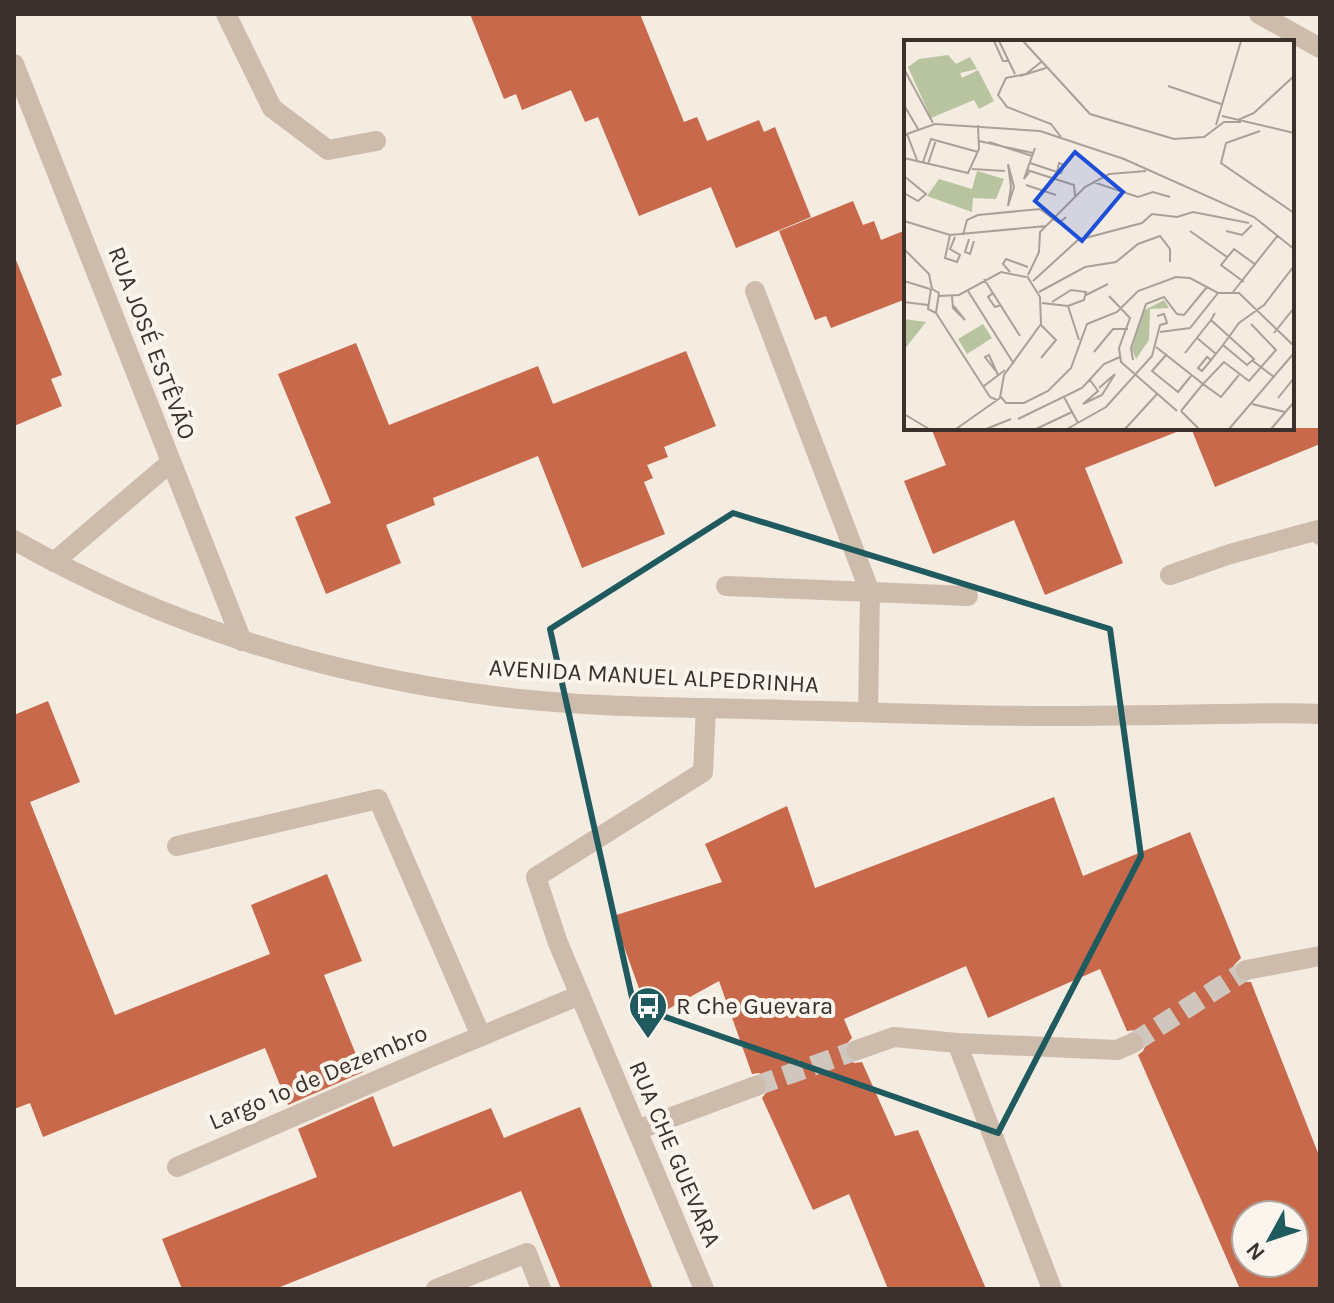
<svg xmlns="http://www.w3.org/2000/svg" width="1334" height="1303" viewBox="0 0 1334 1303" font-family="Karla,sans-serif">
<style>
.building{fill:#c8694b;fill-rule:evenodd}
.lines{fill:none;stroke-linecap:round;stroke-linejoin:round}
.minor-tunnel{stroke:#cfc6bd;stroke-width:20;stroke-dasharray:20 10;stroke-linecap:butt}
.minor{stroke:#cdbbac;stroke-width:20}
.marked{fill:none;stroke:#1f5a5e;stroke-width:6;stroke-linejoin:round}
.labels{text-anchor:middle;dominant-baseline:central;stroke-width:8;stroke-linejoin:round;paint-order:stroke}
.street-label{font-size:24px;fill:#3b302b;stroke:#fbf5ee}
.poi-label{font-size:24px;fill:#3b302b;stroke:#fbf5ee;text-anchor:start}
.inset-road{fill:none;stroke:#aaa098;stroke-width:2}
.view{fill:#1d4ed8;fill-opacity:0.15;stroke:#1d4ed8;stroke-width:4}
.inset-edge{fill:none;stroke:#3b302b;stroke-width:4}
</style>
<rect width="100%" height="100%" fill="#f4ebe1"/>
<g class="building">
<path d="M470,14h170l44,108 13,-5 10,24 52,-21 5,12 11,-5 36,90 -75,31 -25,-61 -72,29 -41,-99 -13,5 -14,-32 -49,20 -6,-16 -12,5z"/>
<path d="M853,201l10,24 11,-4 7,19 25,-10v69l-75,29 -5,-12 -11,4 -36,-89z"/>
<path d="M14,260h2l46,115 -11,4 11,27 -48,20z"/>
<path d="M356,343l33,82 149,-59 15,38 133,-53 30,75 -52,21 4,10 -21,8 6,13 -9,4 21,52 -83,34 -44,-112 -105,42 2,7 -49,20 15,38 -75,31 -31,-77 36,-14 -53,-129z"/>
<path d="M931,428h248v3l-94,37 38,95 -78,32 -31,-75 -81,34 -29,-73 42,-16z"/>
<path d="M1191,428h129v16l-105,43z"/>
<path d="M48,701l32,81 -50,20 85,213 155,-61 -19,-49 76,-31 35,87 -38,14 39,97 -75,33 -23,-57 -222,89 -13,-34 -16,6v-394z"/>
<path d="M1054,797l29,79 107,-44 51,126 -7,7 -1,8 8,9h10l69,176v131h-80l-102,-234 5,-4 3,-6 -2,-8 -9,-7 -8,1 -27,-62 -112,49 -22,-52 -122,53 8,19 -8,9 1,8 9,8 8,-1 33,74 23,-6 68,159h-98l-39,-95 -36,16 -51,-112 7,-9 -1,-8 -9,-8 -7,1 -33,-93 -69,38 -37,-103 109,-34 -17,-38 82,-38 28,82zM1246,1215h48v48h-48z"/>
<path d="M373,1096l20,51 98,-39 13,30 76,-31 73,182h-92l-40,-98 -246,98h-93l-20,-50 155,-62 -19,-48z"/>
</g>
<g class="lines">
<g class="minor-tunnel">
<path d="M1133,1043l113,-73"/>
<path d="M756,1086l101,-36"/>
</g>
<g class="minor">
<path d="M226,14l46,94 56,42 48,-9"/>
<path d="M1259,14l61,34"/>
<path d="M14,64l228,577"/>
<path d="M755,291l115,301 -2,120"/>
<path d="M14,540c150,85 317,137 488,157 93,11 188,10 282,13 87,2 174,6 261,6 58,0 116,-1 174,-2 34,0 68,-2 101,0"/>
<path d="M54,562l117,-100"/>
<path d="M1170,575l60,-21 88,-24 2,5"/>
<path d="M726,586l242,10"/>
<path d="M177,846l201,-47 103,237"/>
<path d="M1246,970l74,-14"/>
<path d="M957,1043l95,246"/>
<path d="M857,1050l37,-13 63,6 160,7 16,-7"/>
<path d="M637,1130l119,-44"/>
<path d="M177,1167l254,-110 149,-62"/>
<path d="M436,1289l91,-36 14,36"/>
<path d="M704,1289l-146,-346 -22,-66 167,-105 3,-64"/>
</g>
</g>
<path class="marked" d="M733,513l377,116 31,227 -143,277 -364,-127 -84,-377z"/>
<defs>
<g id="bus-pin" transform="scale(2)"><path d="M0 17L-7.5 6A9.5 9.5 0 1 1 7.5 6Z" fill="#1f5a5e" stroke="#fbf5ee"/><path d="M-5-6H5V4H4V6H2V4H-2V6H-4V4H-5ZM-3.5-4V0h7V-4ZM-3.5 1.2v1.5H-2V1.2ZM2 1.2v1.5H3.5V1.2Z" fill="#fff"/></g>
</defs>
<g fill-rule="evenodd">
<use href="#bus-pin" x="648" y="1006"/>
</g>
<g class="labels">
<g class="street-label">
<text transform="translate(152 343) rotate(69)">RUA JOSÉ ESTÊVÃO</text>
<text transform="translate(654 676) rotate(3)">AVENIDA MANUEL ALPEDRINHA</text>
<text transform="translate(318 1077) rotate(-23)">Largo 1º de Dezembro</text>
<text transform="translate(675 1154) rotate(67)">RUA CHE GUEVARA</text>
</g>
<g class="poi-label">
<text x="676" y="1006">R Che Guevara</text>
</g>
</g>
<g transform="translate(904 40)">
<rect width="390" height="390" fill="#f4ebe1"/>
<path d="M0,279l22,3 -22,28z" fill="#b8c4a0"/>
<path d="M73,131l27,8 -8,20 -23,-1 -1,14 -45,-16 12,-17 33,10zM260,260l5,8 -19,1 -1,31 -13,19 -4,-10 11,-38zM79,284l9,14 -25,16 -9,-15z" fill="#b8c4a0"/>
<path d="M44,15l8,9 14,-7 7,12 -17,4 2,5 16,-8 16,31 -15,8 -5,-9 -43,18 -23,-51 11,-8z" fill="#b8c4a0"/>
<path class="inset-road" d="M90,1l9,20h5M95,1l16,33M119,1l67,73 84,25 30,-2 20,-15h17M137,22l-15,12 -20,4 -8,17 9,12 44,17 10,13M0,29l29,54M116,36l26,-8M264,46l53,18M0,65l14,24M318,76l72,17M334,80l16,-7 40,-37M312,85l25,-84M356,91l-34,12 -5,20 73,50M3,94l10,26M0,95l31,-11 105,7 84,28 130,58 40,32M75,101l54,12M85,102l43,14M0,118l64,15 11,-24 -1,-24M19,122l8,-23 47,13M126,123l27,9M155,123l5,2 -3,8 -4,-1zM24,124l8,-24M104,124l6,23 -6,19 3,-19zM68,129l33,2M123,130l47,15 1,11M126,131l-6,8 11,-31M0,136l22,18 -8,7 -14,-8M189,142l45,15 15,-5 17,5M122,145l30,10M0,181l46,14 96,-9M286,191l37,26M322,191l16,4 10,-10M46,195l-5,23 12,4 3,-7 -10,-6 5,-12M59,195l4,-15 11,-5 62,-6 19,14 7,-6M65,199l-4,13 5,2 4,-13M0,209l25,25 3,15M106,232l-7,-8 3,-5 22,8M124,235l11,-23 1,-20 45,-45 24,-13 37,-3M80,239l36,57M0,241l26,8M129,241l45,-41 64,-17 10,-9 25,3 16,-5 56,11M340,242l-23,-17 13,-16 22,16M27,249l-3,20 8,4 54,84 7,3M28,249l7,4 -3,20M64,251l46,73M135,252l46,-25 31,-5 22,-18 22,-8 10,13v13M329,252l45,-57M89,253l-5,4 7,10 6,-2M182,255l22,-11M35,256l20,-1 42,-23 25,5M48,256l1,12 12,12 -11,-14M205,256l21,22 -11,30 2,14 56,49M0,262l24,3M138,263l26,3 16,-6 2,-8 -15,-2 -19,12M164,266l11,34M311,273l-4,7 43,39 -7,6 -24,-20M137,285l15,15 -15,18M256,292l30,-4 28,-35M370,293l20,-25M293,298l19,16M252,307l47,37 -22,27M190,312l19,-23h15M281,313l26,-33M263,314l-15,17 26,21 13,-16M229,320l-2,-12 15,-44 18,-7 13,17 7,1 23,-28M307,320l-4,-3 -9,11 4,3 9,-11 12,-15 16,-22 25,-18 30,-39M349,321l21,16M91,330l-10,-13 4,-2 9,20M335,335l-18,22 -18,-13 21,-22 25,19 27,-31 -25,-26M186,340l8,11 -15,13 19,-9 13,-21 -16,14M80,346l21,-16M97,357l5,6h18l24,-12 23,-23 16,-44 30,-12 21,-21 38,-14 14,1 28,15h21l55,53M160,357l14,26M374,358l16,-20M348,364l33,8M277,371l18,18M0,374l25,15M114,379l64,-31 22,-24 16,-7M52,389l44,-31 4,-23 37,-51 -1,-27 -13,-21M82,389l25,-10M132,389l36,-17M163,389l39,-22 46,-51 8,-31 7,-2 -3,-9 -7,2M221,389l32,-35M325,389l65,-76M367,389l23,-27"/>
<path class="view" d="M171,112l48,40 -41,49 -47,-40z"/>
<rect width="390" height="390" class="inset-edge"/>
</g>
<rect width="1334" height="1303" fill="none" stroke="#3b302b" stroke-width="32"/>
<g transform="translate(1270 1239) rotate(230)"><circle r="38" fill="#fbf5ee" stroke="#aea6a0" stroke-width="2"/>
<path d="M0-6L14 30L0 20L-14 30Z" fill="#1f5a5e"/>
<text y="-12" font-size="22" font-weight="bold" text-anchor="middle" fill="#3b302b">N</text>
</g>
</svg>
